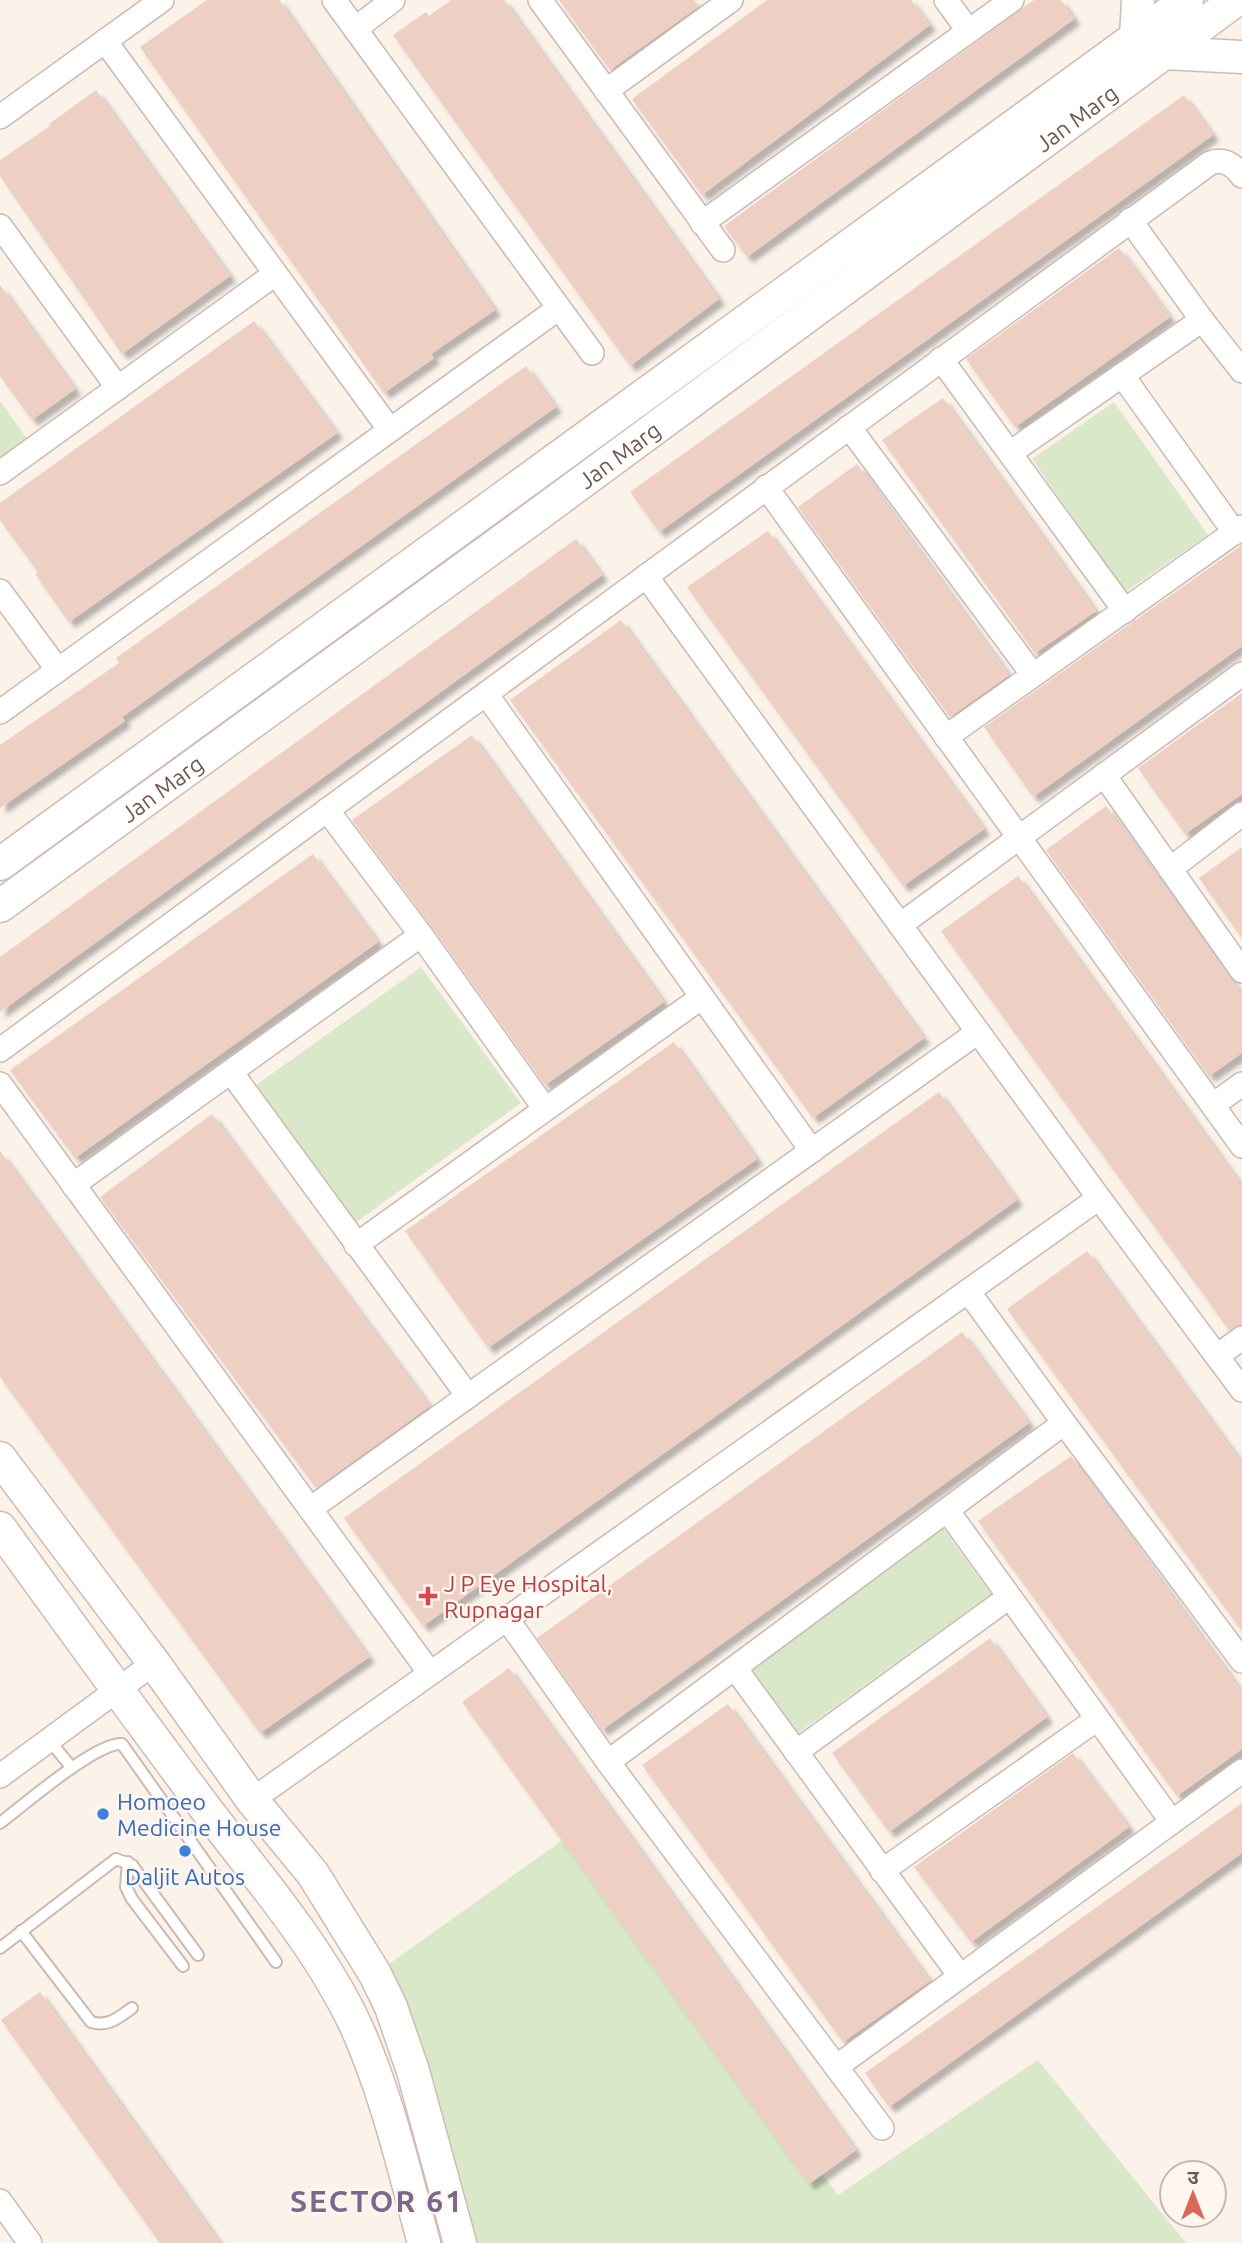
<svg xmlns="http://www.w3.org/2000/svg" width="1242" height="2243" viewBox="0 0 1242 2243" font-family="Ubuntu,'Noto Sans Devanagari',sans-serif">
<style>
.green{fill:#d9e8c9}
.building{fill:#eecfc4;filter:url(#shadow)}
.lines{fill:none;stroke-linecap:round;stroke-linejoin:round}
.lane-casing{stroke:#ccb9b0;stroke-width:14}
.street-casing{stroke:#ccb9b0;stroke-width:26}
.secondary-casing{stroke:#d0bbb1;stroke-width:35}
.lane{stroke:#fff;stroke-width:10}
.street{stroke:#fff;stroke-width:23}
.secondary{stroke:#fff;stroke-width:32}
.health-dot{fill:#e0444e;stroke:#fef7f0;stroke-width:2.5}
.shop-dot{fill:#3f7fe0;stroke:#fef7f0;stroke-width:2.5}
.labels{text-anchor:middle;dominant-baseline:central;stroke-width:5;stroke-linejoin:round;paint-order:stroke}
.street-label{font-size:23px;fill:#73584f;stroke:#fef7f0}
.health-label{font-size:23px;fill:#be3a42;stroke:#fef7f0;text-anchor:start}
.shop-label{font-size:23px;fill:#366cbe;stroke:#fef7f0;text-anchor:start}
.district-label{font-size:30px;font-weight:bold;letter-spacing:2px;fill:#7d678f;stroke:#fef7f0}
</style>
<defs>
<filter id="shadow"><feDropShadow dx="6" dy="6" stdDeviation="2" flood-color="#0004"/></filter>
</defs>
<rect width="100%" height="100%" fill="#fbf2ea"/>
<g class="green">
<path d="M0,401l27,38 -27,19z"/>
<path d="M1114,402l94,133 -83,57 -93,-133z"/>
<path d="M421,967l100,136 -166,120 -100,-137z"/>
<path d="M942,1527l49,67 -193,139 -49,-68z"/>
<path d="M567,1837l271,358 200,-135 148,183h-728l-83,-269z"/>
</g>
<g class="building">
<path d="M207,0h72l216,310 -64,44 3,4 -50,35 -244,-346z"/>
<path d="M451,0h53l215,299 -89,67 -237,-331 33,-23 3,4z"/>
<path d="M559,0h135l5,6 -89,64z"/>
<path d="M767,0h144l19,25 -228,170 -70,-96z"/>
<path d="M1034,0h27l13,19 -327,238 -23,-31z"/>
<path d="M96,90l134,186 -108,78 -122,-178v-16l50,-34 -1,-2z"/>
<path d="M1184,95l29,40 -554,397 -29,-40z"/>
<path d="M1119,248l51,69 -155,110 -49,-68z"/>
<path d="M0,285l75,104 -43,31 -32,-44z"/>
<path d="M254,321l83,112 -268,189 -34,-48 3,-2 -38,-52v-17z"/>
<path d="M526,366l30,41 -434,310 3,4 -125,87v-63l119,-82 -3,-5z"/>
<path d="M943,398l153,213 -61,42 -153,-213z"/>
<path d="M857,464l152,211 -59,42 -152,-210z"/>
<path d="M768,531l216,298 -81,57 -216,-299z"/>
<path d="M576,539l26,36 -602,437v-55z"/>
<path d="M1242,545v101l-209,151 -49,-70z"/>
<path d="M621,620l303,418 -111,80 -303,-418z"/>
<path d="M1242,693v101l-57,40 -47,-66z"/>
<path d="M472,735l192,267 -119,83 -113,-158 -80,-107z"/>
<path d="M1106,806l136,188v59l-33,23 -163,-226z"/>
<path d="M1242,847v91l-43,-60z"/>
<path d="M313,854l65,88 -303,216 -65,-88z"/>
<path d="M1018,876l224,310v138l-13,6 -288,-399z"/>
<path d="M674,1042l83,117 -269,189 -83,-117z"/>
<path d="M939,1092l78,108 -594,426 -79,-108z"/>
<path d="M212,1114l218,292 -114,82 -216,-291z"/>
<path d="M0,1151l369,506 -109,76 -260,-356z"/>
<path d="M1087,1251l155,212v168l-235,-322z"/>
<path d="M962,1332l67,91 -427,307 -65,-92z"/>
<path d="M1071,1456l171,236v57l-65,47 -199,-275z"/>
<path d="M990,1638l57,79 -158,115 -57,-79z"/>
<path d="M509,1668l347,482 -47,34 -347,-482z"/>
<path d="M728,1704l202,277 -87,61 -201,-277z"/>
<path d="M1073,1753l56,74 -158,115 -57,-75z"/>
<path d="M1242,1803v50l-353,254 -24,-34z"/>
<path d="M40,1992l163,227 17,24h-60l-159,-223z"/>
</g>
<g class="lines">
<g class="lane-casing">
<g id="lane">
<path d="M49,1740l23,28"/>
<path d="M0,1823c24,-18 96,-81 122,-79l154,218"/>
<path d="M128,1862l-2,25 6,12 51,67"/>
<path d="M21,1931l70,91c18,5 27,-4 41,-14"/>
<path d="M0,1948l116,-89 16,6 66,90"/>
</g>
</g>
<g class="street-casing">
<g id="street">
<path d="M334,0l258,353"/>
<path d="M540,0l183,250"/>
<path d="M946,0l22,30"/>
<path d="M355,29l38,-29"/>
<path d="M105,41l285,389"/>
<path d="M606,91l125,-91"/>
<path d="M0,117l162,-117"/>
<path d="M1130,220l72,100 40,51"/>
<path d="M702,223l310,-223"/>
<path d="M0,226l118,162"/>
<path d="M941,359l184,252"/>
<path d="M1122,375l113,158"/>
<path d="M849,427l184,248"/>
<path d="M1010,453l192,-133"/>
<path d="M0,473l275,-199"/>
<path d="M766,487l476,659"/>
<path d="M646,576l453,622 143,192"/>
<path d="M0,591l58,79"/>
<path d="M486,694l326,457"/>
<path d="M0,712l559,-404"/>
<path d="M946,737l296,-210"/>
<path d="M1104,775l138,196"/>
<path d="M327,810l94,125 124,174"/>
<path d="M1170,869l72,-55"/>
<path d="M900,925l342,-251"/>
<path d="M0,1050l1210,-887c14,-5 24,2 32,13"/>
<path d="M231,1072l237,324"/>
<path d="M0,1084l430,589"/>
<path d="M1213,1105l29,-21"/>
<path d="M73,1185l348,-250"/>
<path d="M356,1245l346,-248"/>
<path d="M968,1291l96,132 178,238"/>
<path d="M1217,1356l25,-18"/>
<path d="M310,1509l668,-477"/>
<path d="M947,1510l225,312"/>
<path d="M507,1619l101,143 274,366"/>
<path d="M735,1668l225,308"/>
<path d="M796,1752l213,-155"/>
<path d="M608,1762l456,-339"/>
<path d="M0,1776l154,-113"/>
<path d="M252,1800l847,-602"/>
<path d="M882,1871l215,-152"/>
<path d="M836,2067l406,-296"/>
<path d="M0,2201l30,42"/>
</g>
</g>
<g class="secondary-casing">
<g id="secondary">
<path d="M1136,37l2,-37"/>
<path d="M1164,53l78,4"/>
<path d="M0,864l1187,-864"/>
<path id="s1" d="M0,906l536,-390 700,-516"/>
<path d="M0,1458l154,205 98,137 61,74 62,100 16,33 22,64 47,172"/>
<path d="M0,1528c68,94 136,188 206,281 53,69 113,138 150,217 31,69 48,144 68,217"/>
</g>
</g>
<use href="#lane" class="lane"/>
<use href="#street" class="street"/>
<use href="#secondary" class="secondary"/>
</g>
<path class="health-dot" d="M424.5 1585.5h7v7h7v7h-7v7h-7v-7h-7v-7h7z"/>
<g class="shop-dot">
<circle cx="103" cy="1814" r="7"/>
<circle cx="185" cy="1851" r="7"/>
</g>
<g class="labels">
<g class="street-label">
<text stroke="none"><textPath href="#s1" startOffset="1334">Jan Marg</textPath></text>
<text stroke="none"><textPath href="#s1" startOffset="766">Jan Marg</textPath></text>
<text stroke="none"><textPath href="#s1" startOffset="200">Jan Marg</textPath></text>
</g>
<g class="health-label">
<text x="444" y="1583">J P Eye Hospital,<tspan x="444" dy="26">Rupnagar</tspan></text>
</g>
<g class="shop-label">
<text x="117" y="1801">Homoeo<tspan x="117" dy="26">Medicine House</tspan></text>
<text x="185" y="1876" text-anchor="middle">Daljit Autos</text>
</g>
<g class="district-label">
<text x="377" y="2201">SECTOR 61</text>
</g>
</g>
<g transform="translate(1193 2194)"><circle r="33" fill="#fef7f0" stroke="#c6b7b0" stroke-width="2"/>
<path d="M0-5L12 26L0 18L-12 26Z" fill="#d9685a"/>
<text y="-10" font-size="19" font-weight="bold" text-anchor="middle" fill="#73584f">उ</text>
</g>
</svg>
